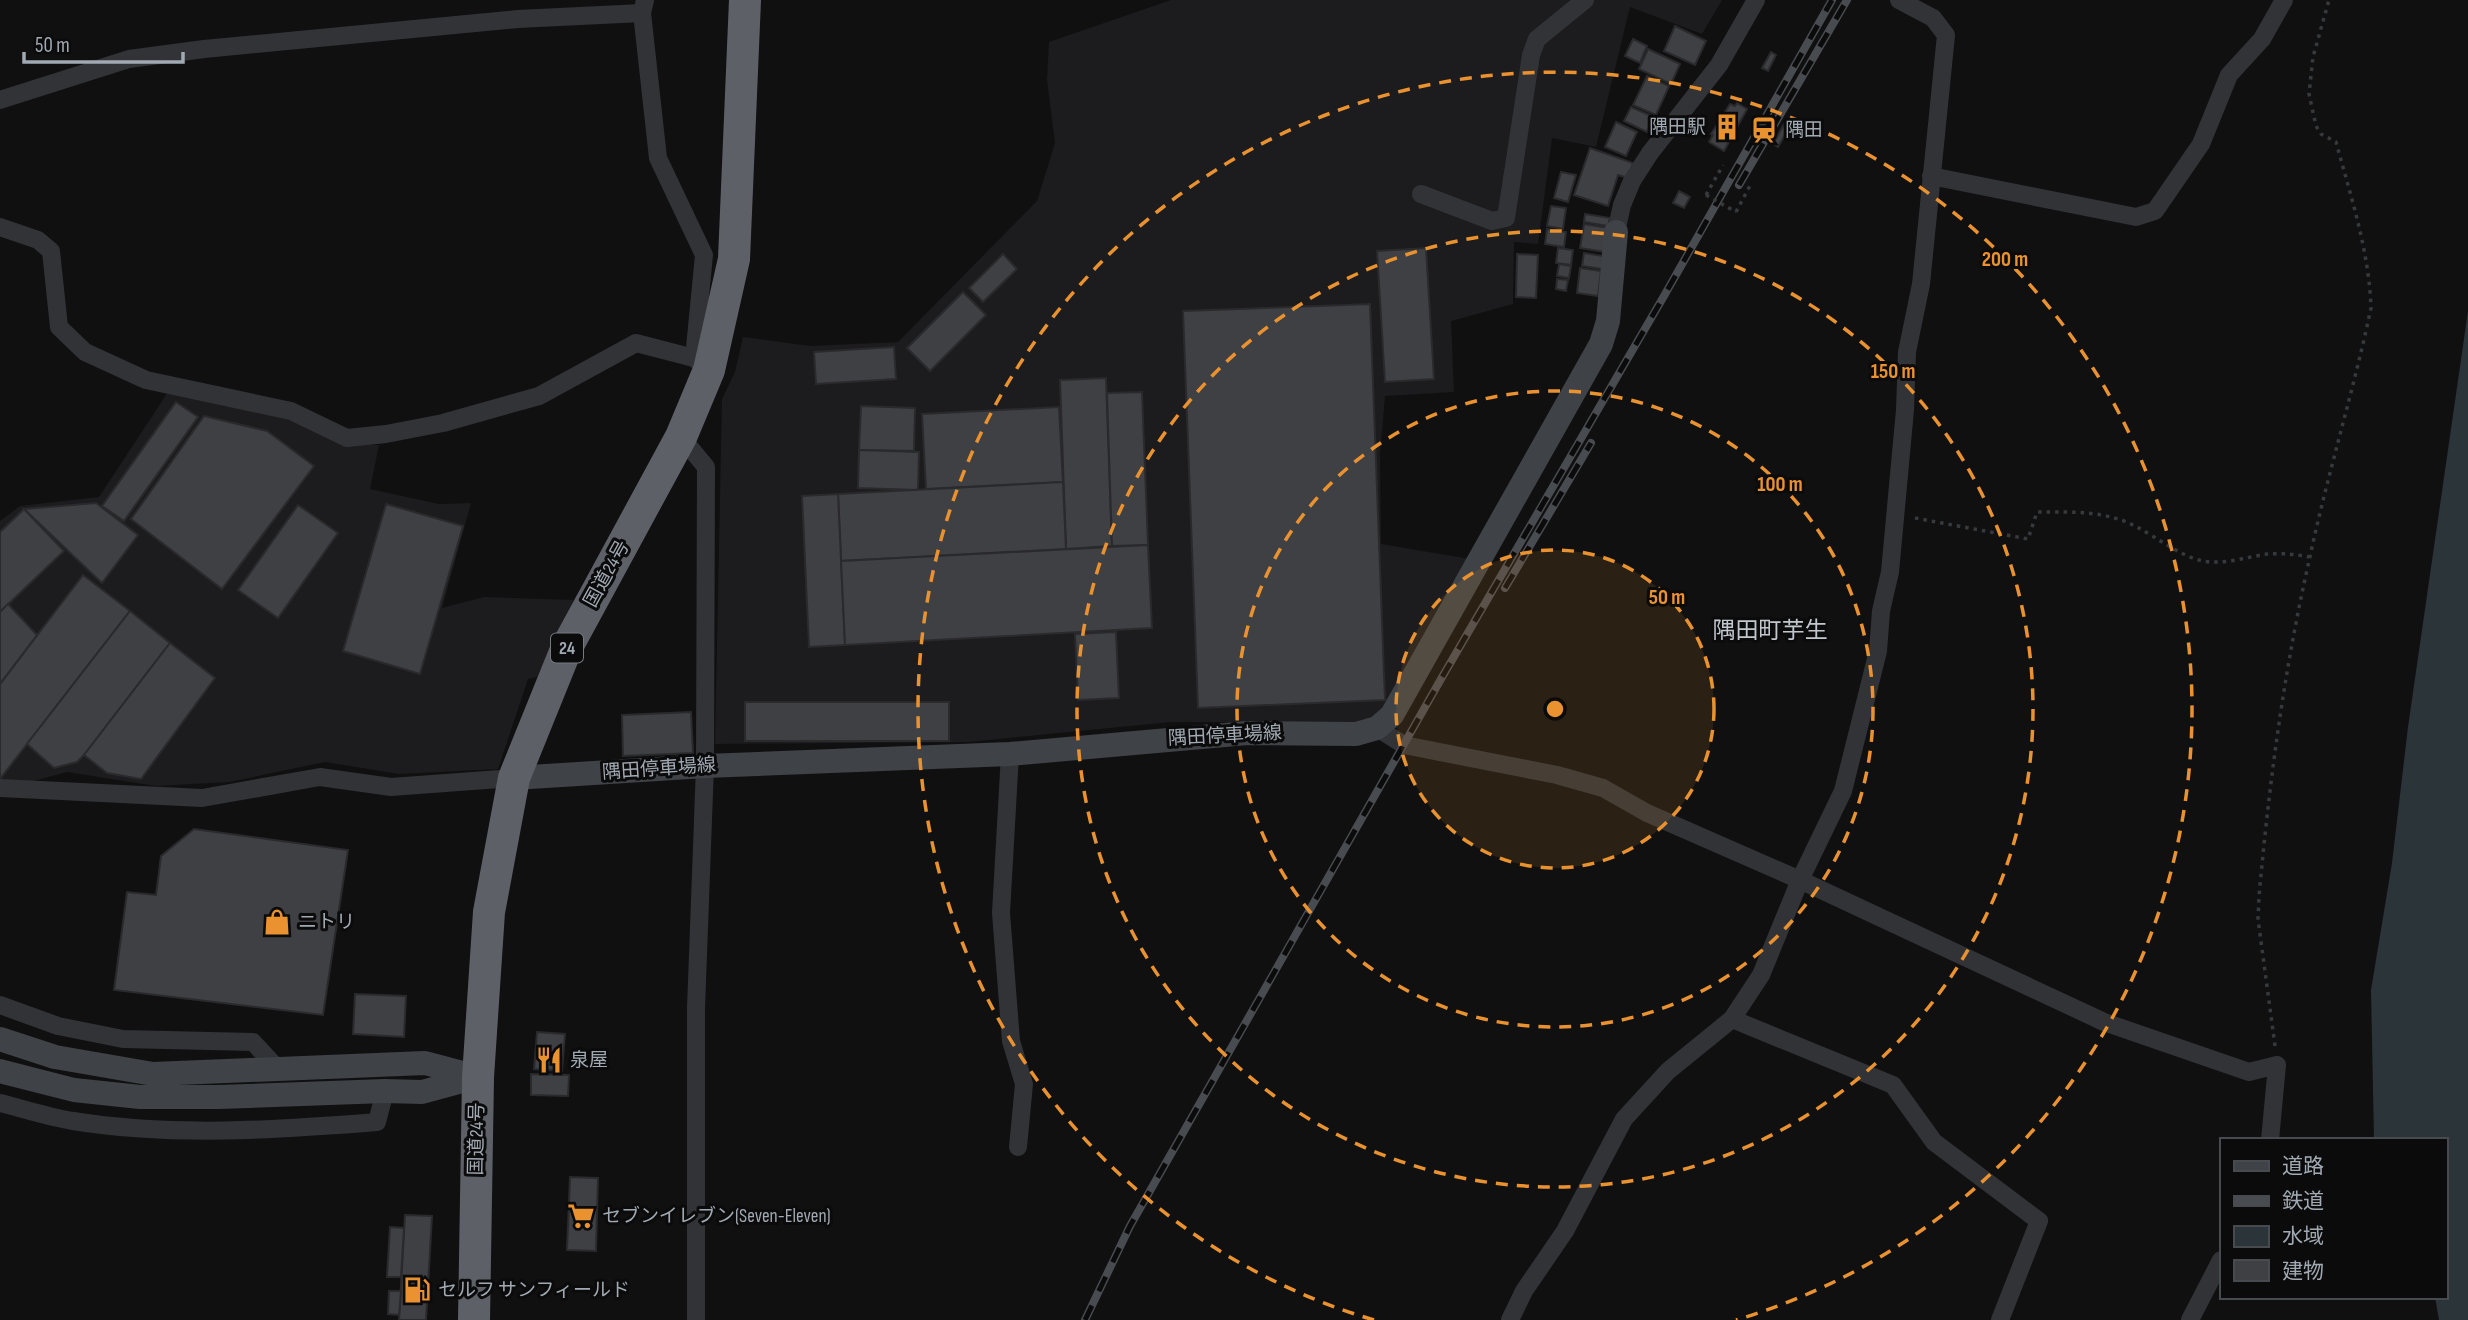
<svg xmlns="http://www.w3.org/2000/svg" width="2468" height="1320" viewBox="0 0 2468 1320" font-family="'Sofia Sans Condensed','Noto Sans JP',sans-serif">
<style>
.built{fill:#1c1c1e}
.water{fill:#2a3439}
.building{fill:#3f4044;stroke:#2a2a2d;stroke-width:2}
.lines{fill:none;stroke-linecap:round;stroke-linejoin:round}
.path{stroke:#373a3d;stroke-width:3.5;stroke-dasharray:3.5 5;stroke-linecap:butt}
.street{stroke:#313336;stroke-width:18}
.secondary{stroke:#3f4246;stroke-width:24}
.highway{stroke:#5d6167;stroke-width:32}
.rail-casing{stroke:#484b4f;stroke-width:8}
.rail{stroke:#0b0b0c;stroke-width:5;stroke-dasharray:16;stroke-linecap:butt}
.path-bridge{stroke:#373a3d;stroke-width:3.5;stroke-dasharray:3.5 5;stroke-linecap:butt}
.ring{fill:none;stroke:#ea922f;stroke-width:3.5;stroke-dasharray:12 9}
.labels{text-anchor:middle;dominant-baseline:central;stroke-width:6;stroke-linejoin:round;paint-order:stroke}
.shield{fill:#0b0b0c;stroke:#747a80;stroke-width:2}
.shield-label{font-size:18px;font-weight:bold;fill:#a1a9b2}
.poi-label{font-size:19px;fill:#a1a9b2;stroke:#0b0b0c;text-anchor:start}
.street-label{font-size:19px;fill:#a1a9b2;stroke:#0b0b0c}
.quarter-label{font-size:23px;fill:#c2c7ce;stroke:#0b0b0c}
.centre{fill:#ea922f;stroke:#0b0b0c;stroke-width:3.5}
.ring-label{font-size:21px;text-anchor:middle;font-weight:bold;fill:#ea922f;stroke:#0b0b0c;stroke-width:6;stroke-linejoin:round;paint-order:stroke}
</style>
<rect width="100%" height="100%" fill="#101011"/>
<g class="built">
<path d="M1171,0h551l-20,34 -72,-27 -34,140 -44,-9 -14,106 -24,-2 -1,62 -62,17 3,71 -69,4 -5,58 1,90 89,15 -86,155 -13,8h-200l-203,20 -253,2 7,-345 13,-27 8,-35 67,9 88,-4 139,-141 18,-58 -8,-63 2,-38z"/>
<path d="M168,392l99,21 29,8 50,23 33,1 -9,44 69,15 32,-1 -29,105 42,-11 90,3 -37,77 -9,2 -30,90 -99,5 -74,-12 -96,20 -73,4 -89,-14 -67,18v-269l20,-15 79,-9z"/>
</g>
<path class="water" d="M2468,311v1009h-29l-4,-23h10v-157h-71l-3,-150 21,-127 16,-136z"/>
<g class="building">
<path d="M1675,26l31,15 -11,24 -31,-14z"/>
<path d="M1633,39l14,7 -7,17 -15,-7z"/>
<path d="M1648,49l32,15 -9,20 -32,-15z"/>
<path d="M1771,52l5,3 -8,16 -6,-3z"/>
<path d="M1647,76l22,10 -13,29 -23,-10z"/>
<path d="M1737,103l10,6 -23,42 -15,-9 4,-7 -2,-1 19,-30 5,2z"/>
<path d="M1631,107l23,10 -7,15 -23,-11z"/>
<path d="M1616,122l21,10 -11,24 -21,-9z"/>
<path d="M1784,124l5,4 -11,19 -5,-3z"/>
<path d="M1590,148l43,15 -5,15 -10,-3 -10,31 -34,-11z"/>
<path d="M1561,172l15,3 -8,27 -14,-4z"/>
<path d="M1679,191l11,6 -6,11 -11,-5z"/>
<path d="M1551,206l15,2 -3,21 -16,-3z"/>
<path d="M1585,214l25,4 -2,8 -24,-4z"/>
<path d="M1584,224l25,4 -4,24 -25,-4z"/>
<path d="M1547,229l19,3 -2,15 -19,-3z"/>
<path d="M1426,248l8,131 -49,3 -8,-131z"/>
<path d="M1558,248l15,2 -2,15 -15,-2z"/>
<path d="M1584,253l19,3 -1,13 -20,-3z"/>
<path d="M1003,254l14,15 -34,33 -14,-14z"/>
<path d="M1517,254l21,1 -2,43 -20,-1z"/>
<path d="M1559,264l12,2 -2,12 -12,-2z"/>
<path d="M1580,268l21,3 -3,25 -21,-3z"/>
<path d="M1557,279l11,1 -2,11 -10,-2z"/>
<path d="M963,292l23,23 -56,56 -23,-23z"/>
<path d="M1370,304l15,396 -187,8 -15,-397z"/>
<path d="M894,347l2,32 -80,5 -2,-32z"/>
<path d="M1106,378l6,168 -46,3 -6,-169z"/>
<path d="M1142,392l6,153 -36,1 -5,-153z"/>
<path d="M176,402l22,15 -74,104 -22,-15z"/>
<path d="M861,406l54,2 -1,43 -55,-1z"/>
<path d="M1059,407l4,75 -137,7 -4,-75z"/>
<path d="M204,416l63,15 47,35 -92,123 -91,-70z"/>
<path d="M859,450l60,2 -1,38 -60,-2z"/>
<path d="M1063,482l3,67 -225,12 -3,-67z"/>
<path d="M838,494l7,151 -36,2 -7,-151z"/>
<path d="M96,503l42,32 -36,48 -78,-74z"/>
<path d="M386,504l77,22 -43,148 -77,-23z"/>
<path d="M298,505l40,28 -60,85 -40,-28z"/>
<path d="M24,509l40,42 -64,61v-80z"/>
<path d="M1148,545l4,83 -307,17 -4,-84z"/>
<path d="M83,575l47,36 -130,168v-95z"/>
<path d="M8,604l29,31 -37,49v-72z"/>
<path d="M130,611l40,32 -86,112 -7,7 -23,6 -27,-24z"/>
<path d="M1116,632l3,66 -41,2 -3,-66z"/>
<path d="M170,643l45,35 -74,101 -34,-6 -23,-18z"/>
<rect x="745" y="702" width="204" height="39"/>
<path d="M691,712l2,41 -70,3 -1,-41z"/>
<path d="M194,829l154,21 -25,165 -209,-25 13,-98 29,3 5,-39z"/>
<path d="M355,994l51,2 -2,41 -51,-3z"/>
<path d="M537,1032l28,2 -3,37 -28,-2z"/>
<path d="M531,1074l38,1 -1,21 -37,-1z"/>
<path d="M570,1177l28,1 -2,73 -29,-1z"/>
<path d="M405,1215l27,1 -6,104h-27z"/>
<path d="M390,1227l14,1 -3,49h-14z"/>
<path d="M389,1291h12l-2,24 -11,-1z"/>
</g>
<g class="lines">
<g class="path">
<path d="M1706,195l17,-30"/>
<path d="M1736,212l16,-30"/>
<path d="M1915,518l113,21 9,-27c34,0 68,-2 100,15 19,10 45,30 66,34 20,4 44,-4 64,-7 14,-1 28,0 42,3"/>
<path d="M2275,1046l-17,-127 1,-22c10,-113 25,-226 50,-336 18,-85 44,-168 62,-253 -2,-57 -20,-111 -35,-166l-15,-8 -5,-8 -7,-32 4,-37 16,-57"/>
</g>
<g class="street">
<path d="M645,0l-3,13 16,145 46,97 -10,103 10,8"/>
<path d="M0,100l129,-41 75,-10 314,-30 124,-6"/>
<path d="M1931,176l205,41 19,-6 46,-67 28,-69 33,-36 22,-39"/>
<path d="M1421,194l71,27 14,-3 25,-163 6,-16 48,-39"/>
<path d="M0,227l38,13 13,11 8,76 26,25 61,28 145,31 56,27 39,-4 57,-11 96,-27 97,-53 58,15"/>
<path d="M1616,232l6,-27 10,-24 18,-28 69,-88 37,-65"/>
<path d="M681,437l25,30 -1,299 -9,242v312"/>
<path d="M1377,728l27,17 153,30 46,13 44,25 153,67 304,142 145,50 28,-7 -7,75"/>
<path d="M1010,754l-9,159 10,128 13,43 -6,63"/>
<path d="M0,788l202,10 118,-21 71,10 123,-9"/>
<path d="M0,1005l58,21 65,13 130,3 26,28"/>
<path d="M1732,1019l161,66 41,57 105,79 -39,99"/>
<path d="M0,1103c24,6 48,14 73,18 100,16 203,9 304,1l8,-31"/>
<path d="M1510,1320l14,-29 41,-60 59,-112 44,-48 64,-52 29,-44 39,-95 43,-89 35,-140 3,-40 9,-39 15,-162 2,-58 14,-68 25,-249 -13,-17 -34,-18"/>
<path d="M2190,1320l31,-60"/>
</g>
<g class="secondary">
<path d="M514,778l191,-12 305,-12 237,-21 109,1 21,-6 15,-13 209,-371 7,-23 8,-89"/>
<path d="M0,1039l55,18 98,17 272,-11 53,14"/>
<path d="M0,1071l74,19 66,7h78l167,-6 37,1 55,-15"/>
</g>
<path class="highway" d="M474,1320l4,-243 11,-165 25,-134 53,-131 114,-210 28,-67 25,-111 11,-259"/>
<g class="rail-casing">
<g id="rail">
<path d="M1739,185l108,-185"/>
<path d="M1505,588l86,-145"/>
<path d="M1085,1320l45,-94 311,-547 223,-383 168,-296"/>
</g>
</g>
<use href="#rail" class="rail"/>
<path class="path-bridge" d="M1706,195l30,17"/>
</g>
<circle cx="1555" cy="709" r="159" fill="#ea922f" fill-opacity=".12"/>
<g class="ring">
<circle cx="1555" cy="709" r="159"/>
<circle cx="1555" cy="709" r="318"/>
<circle cx="1555" cy="709" r="478"/>
<path d="M1374 1320A637 637 0 1 1 1736 1320"/>
</g>
<defs>
<g id="building-bare" transform="scale(2.1)"><path d="M-4-6H4V6H1V3H-1V6H-4ZM-2.5-4.3h1.7v1.8h-1.7ZM.8-4.3h1.7v1.8H.8ZM-2.5-1h1.7V.8h-1.7ZM.8-1h1.7V.8H.8Z" fill="#ea922f" stroke="#0b0b0c" stroke-width="2.5" paint-order="stroke"/></g>
<g id="station-bare" transform="scale(2.1)"><path d="M-3-6H3Q5-6 5-4V2Q5 4 3 4L4.5 6H3L1.5 4h-3L-3 6H-4.5L-3 4Q-5 4-5 2V-4Q-5-6-3-6ZM-3.5-4v3h7v-3ZM-3.5 1v1.5H-2V1ZM2 1v1.5H3.5V1Z" fill="#ea922f" stroke="#0b0b0c" stroke-width="2.5" paint-order="stroke"/></g>
<g id="shop-bare" transform="scale(2.1)"><path d="M-5-2.5h2.3a2.7 3.5 0 0 1 5.4 0H5L5.5 6h-11ZM-1.5-2.5h3a1.5 2.3 0 0 0-3 0Z" fill="#ea922f" stroke="#0b0b0c" stroke-width="2.5" paint-order="stroke"/></g>
<g id="restaurant-bare" transform="scale(2.1)"><path d="M-5-6h1v4h1v-4h1v4h1v-4h1v5L-1.5 .5V6h-2V.5L-5-1ZM5-6V6H3V1.5H1.5Q1.5-4 5-6Z" fill="#ea922f" stroke="#0b0b0c" stroke-width="2.5" paint-order="stroke"/></g>
<g id="supermarket-bare" transform="scale(2.1)"><path d="M-6-5.5h2.5l.6 2H6L4.5 2H-2.5L-4.4-4H-6ZM-1.5 3.2a1.3 1.3 0 1 0 .1 0ZM3 3.2a1.3 1.3 0 1 0 .1 0Z" fill="#ea922f" stroke="#0b0b0c" stroke-width="2.5" paint-order="stroke"/></g>
<g id="fuel-bare" transform="scale(2.1)"><path d="M-5.5-6h7V0h2V4h1.3V-2.5L3-4.5l.8-.8L6-3V5H2.5V1h-1V6h-7ZM-4.2-4.7v3.2H.2V-4.7Z" fill="#ea922f" stroke="#0b0b0c" stroke-width="2.5" paint-order="stroke"/></g>
</defs>
<g fill-rule="evenodd">
<use href="#building-bare" x="1727" y="127"/>
<use href="#station-bare" x="1764" y="130"/>
<use href="#shop-bare" x="277" y="922"/>
<use href="#restaurant-bare" x="549" y="1060"/>
<use href="#supermarket-bare" x="581" y="1216"/>
<use href="#fuel-bare" x="417" y="1290"/>
</g>
<g class="labels">
<rect class="shield" x="551" y="633.5" width="32" height="29" rx="5"/>
<g class="shield-label">
<text x="567" y="648">24</text>
</g>
<g class="poi-label">
<text x="1706" y="127" text-anchor="end">隅田駅</text>
<text x="1785" y="130">隅田</text>
<text x="298" y="922">ニトリ</text>
<text x="570" y="1060">泉屋</text>
<text x="602" y="1216">セブンイレブン(Seven-Eleven)</text>
<text x="438" y="1290">セルフ サンフィールド</text>
</g>
<g class="street-label">
<text transform="translate(607 574) rotate(-61)">国道24号</text>
<text transform="translate(1225 736) rotate(-3)">隅田停車場線</text>
<text transform="translate(659 769) rotate(-4)">隅田停車場線</text>
<text transform="translate(477 1139) rotate(-89)">国道24号</text>
</g>
<g class="quarter-label">
<text x="1770" y="631">隅田町芋生</text>
</g>
</g>
<circle cx="1555" cy="709" r="10" class="centre"/>
<g class="ring-label">
<text x="2005" y="266">200 m</text>
<text x="1893" y="378">150 m</text>
<text x="1780" y="491">100 m</text>
<text x="1667" y="604">50 m</text>
</g>
<rect x="2220" y="1138" width="228" height="161" fill="#0b0b0c" stroke="#474a4e" stroke-width="2"/>
<rect x="2234" y="1161" width="35" height="10" fill="#3f4246" stroke="#474a4e" stroke-width="2"/>
<text x="2282" y="1173" font-size="21" fill="#a1a9b2">道路</text>
<rect x="2234" y="1196" width="35" height="10" fill="#484b4f" stroke="#474a4e" stroke-width="2"/>
<text x="2282" y="1208" font-size="21" fill="#a1a9b2">鉄道</text>
<rect x="2234" y="1226" width="35" height="21" fill="#2a3439" stroke="#474a4e" stroke-width="2"/>
<text x="2282" y="1243" font-size="21" fill="#a1a9b2">水域</text>
<rect x="2234" y="1260" width="35" height="21" fill="#3f4044" stroke="#474a4e" stroke-width="2"/>
<text x="2282" y="1278" font-size="21" fill="#a1a9b2">建物</text>
<path d="M24 52v10h159v-10" fill="none" stroke="#a1a9b2" stroke-width="3.5"/>
<text x="35" y="52" font-size="21" fill="#a1a9b2" stroke="#0b0b0c" stroke-width="5" paint-order="stroke">50 m</text>
</svg>
